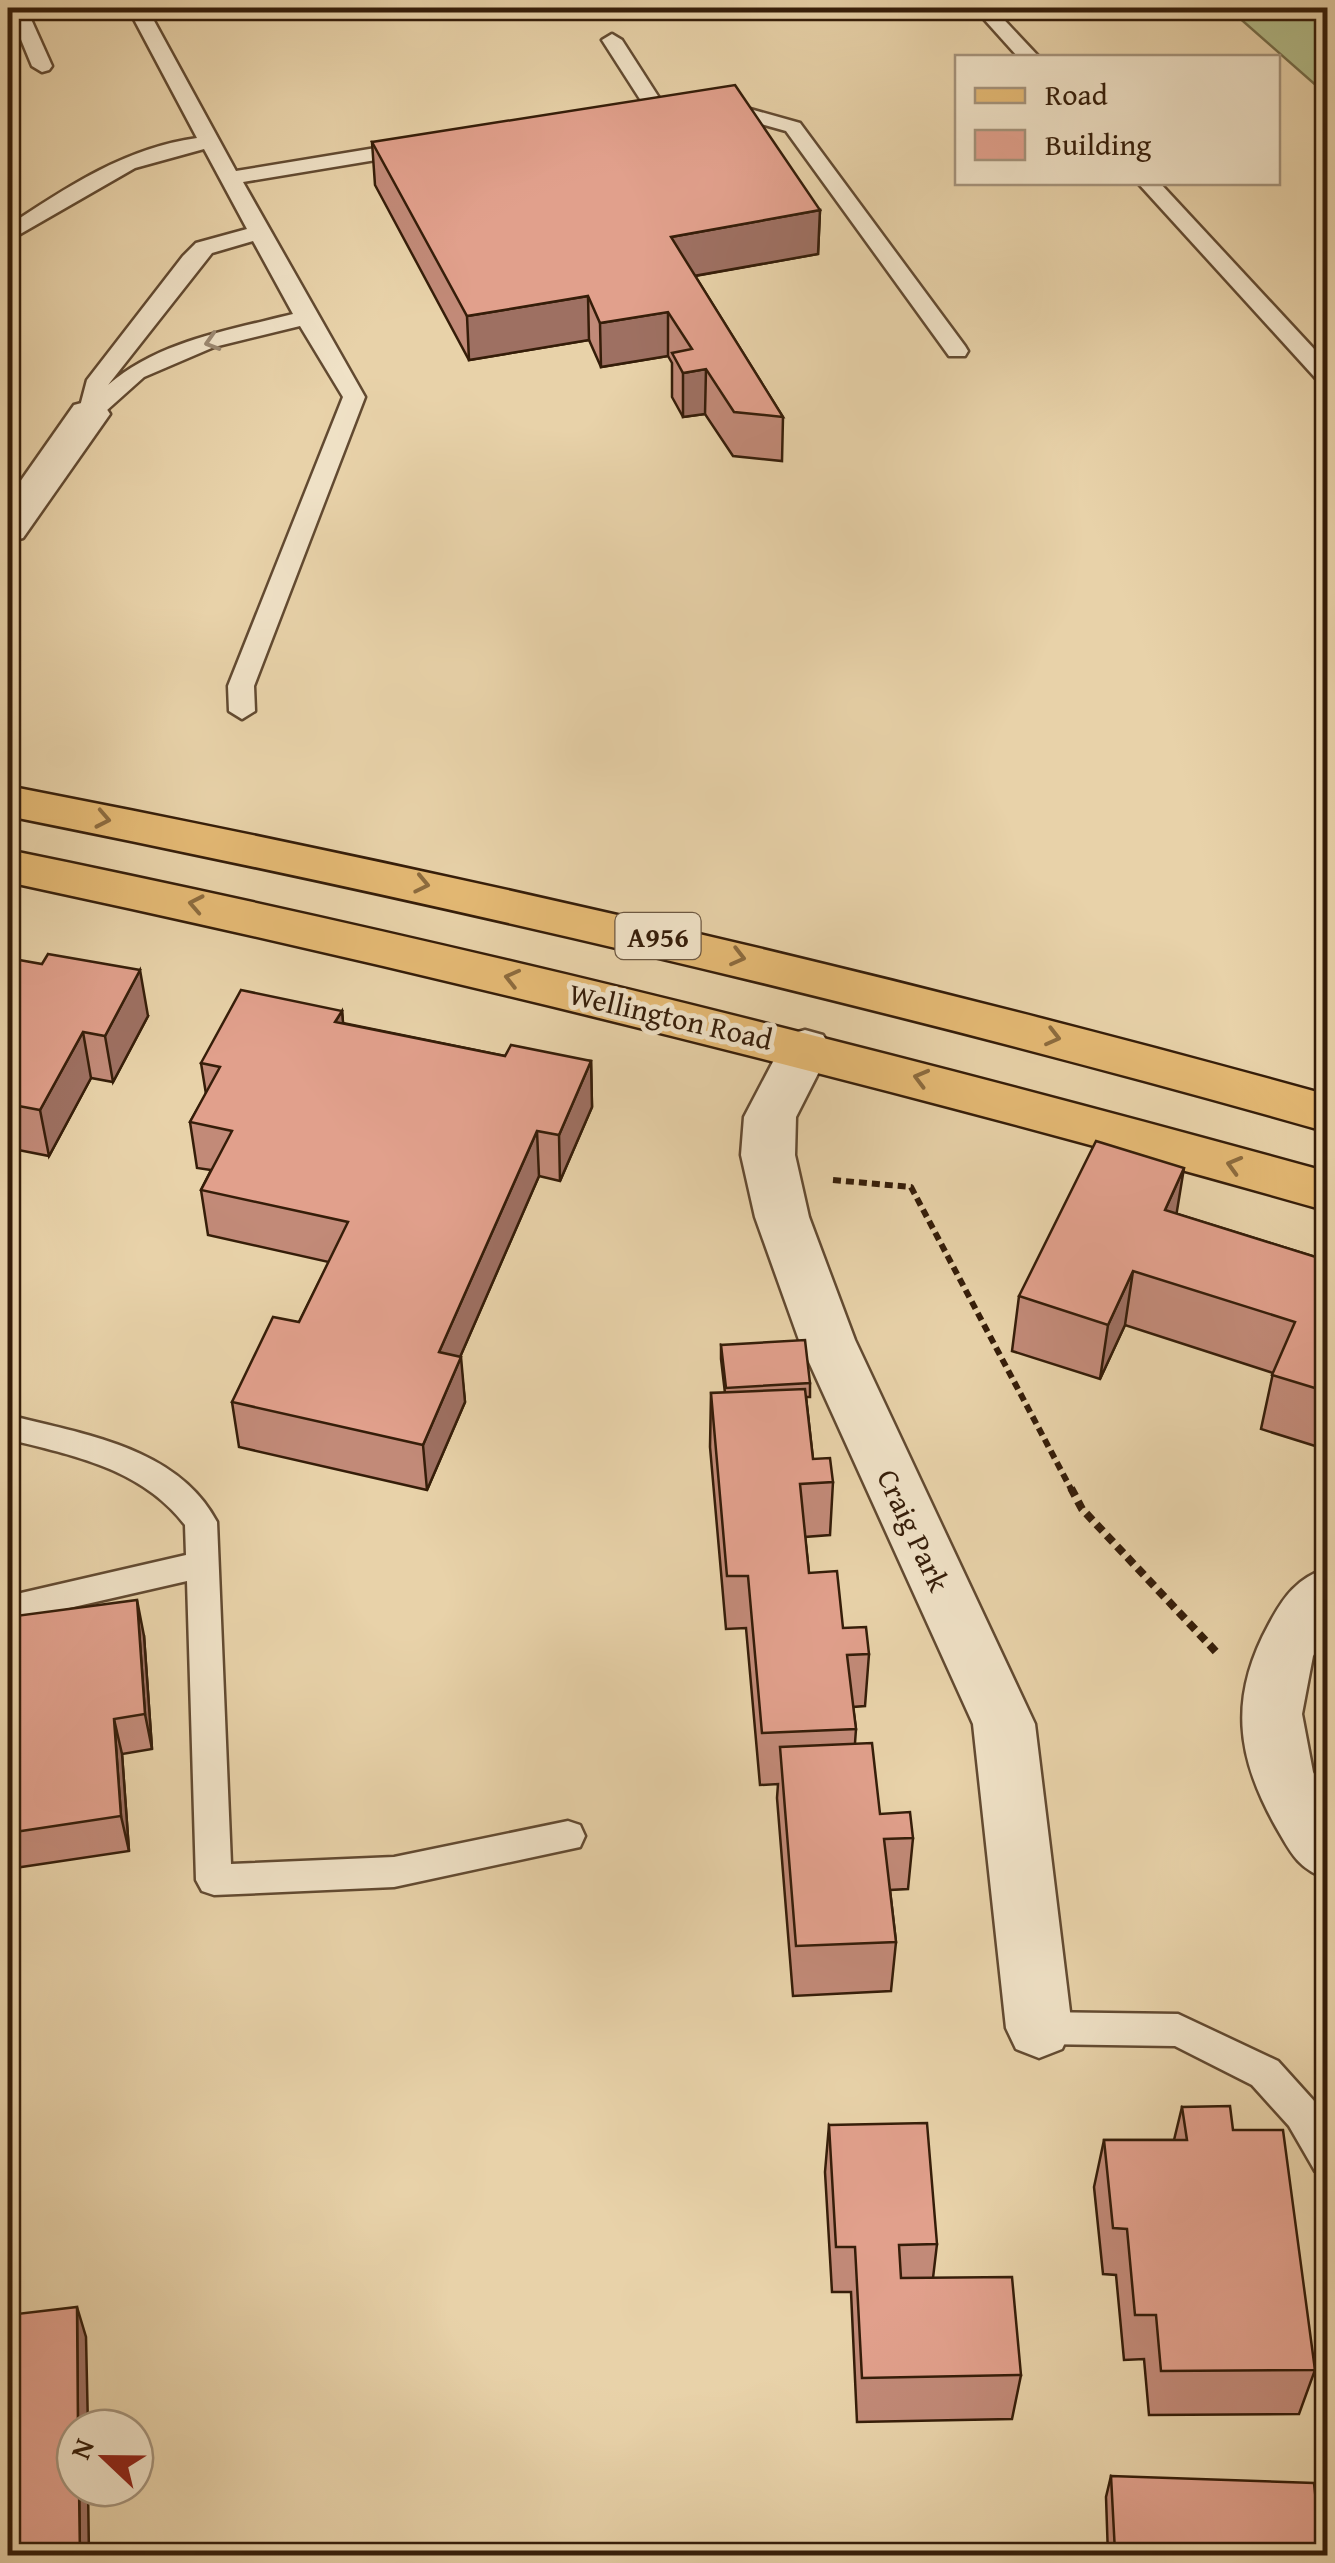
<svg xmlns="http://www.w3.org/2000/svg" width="1335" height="2563" viewBox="0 0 1335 2563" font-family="'Gentium Book Plus',serif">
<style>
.green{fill:#b3bd8a;stroke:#746d4a;stroke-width:2.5}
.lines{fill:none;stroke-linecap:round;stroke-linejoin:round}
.lane-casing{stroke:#624a31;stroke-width:5}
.street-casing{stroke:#624a31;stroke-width:5}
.primary-casing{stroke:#351d09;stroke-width:5}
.path-far1{stroke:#351d09;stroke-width:6;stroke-dasharray:8 5;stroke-linecap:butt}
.path{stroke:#351d09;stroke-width:8;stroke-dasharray:9 6;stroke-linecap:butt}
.lane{fill:#f0e2c7;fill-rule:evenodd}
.street{fill:#f0e2c7;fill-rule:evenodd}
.primary{fill:#e4b974;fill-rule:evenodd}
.wall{fill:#c28a78;stroke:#351d09;stroke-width:2.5}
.shaded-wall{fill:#9e7062;stroke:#351d09;stroke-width:2.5}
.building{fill:#e1a08c;stroke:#351d09;stroke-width:2.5}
.oneway{stroke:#9c8972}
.oneway2{stroke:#8c6b3e}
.labels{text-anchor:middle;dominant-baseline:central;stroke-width:10;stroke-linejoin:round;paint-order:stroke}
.shield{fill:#f0e2c7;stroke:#6d5842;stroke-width:2.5}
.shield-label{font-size:28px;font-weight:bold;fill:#351d09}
.street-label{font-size:30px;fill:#351d09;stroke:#f0e2c7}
</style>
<rect width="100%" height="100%" fill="#e8d2a9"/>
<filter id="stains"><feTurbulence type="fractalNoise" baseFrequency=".002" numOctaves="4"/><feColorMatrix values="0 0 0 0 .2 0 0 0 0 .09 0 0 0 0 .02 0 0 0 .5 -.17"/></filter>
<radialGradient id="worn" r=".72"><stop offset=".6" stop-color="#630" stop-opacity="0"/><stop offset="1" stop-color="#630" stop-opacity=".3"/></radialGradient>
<path class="green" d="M1228,8h99v87z"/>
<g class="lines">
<g class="lane-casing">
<g id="lane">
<path d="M8,8h18l26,58 -3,4 -7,2 -10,-6z"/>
<path d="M128,8h19l89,163 176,-29 10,6 -10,6 -169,28 122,215 -111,289 1,25 -13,8 -13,-8 -1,-25 115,-289 -43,-71 -86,21 -70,30 -47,42 -8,2 -11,-7 9,-34 96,-124 13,-13 51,-14 -43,-80 -69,19 -127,73v-15c59,-39 117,-78 189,-88zM253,241l40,73c-63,16 -135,27 -185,71l104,-132z"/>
<path d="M974,8h19l47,50h-21z"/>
<path d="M612,34l10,6 43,67 -3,4h-14l-3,-4 -43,-67z"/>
<path d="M718,100l82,23 165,223 3,5 -3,5h-16l-163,-225 -75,-21 -3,-4z"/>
<path d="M1137,182h22l169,182v21l-8,-2z"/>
<path d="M8,1415c74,19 170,32 209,107l14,342 163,-7 174,-36 12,4 5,11 -5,11 -186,40 -180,8 -12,-4 -6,-11 -9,-299 -179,41v-26l178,-41 -1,-30c-44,-57 -111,-69 -177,-86z"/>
<path d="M1039,2012l139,2 100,47 37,41 13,21v53l-13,-5 -26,-45 -37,-41 -77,-39 -136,-2 -13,-4 -5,-12 5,-12z"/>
</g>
</g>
<g class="street-casing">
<g id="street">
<path d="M89,401l15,4 6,9 -87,124 -15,4v-43l66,-94z"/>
<path d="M805,1030l18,5 8,13 -35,69 -1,38 14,62 46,123 180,384 37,304 -10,21 -23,9 -23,-9 -10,-21 -33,-304 -174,-384 -44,-123 -14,-62 3,-38 43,-82z"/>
<path d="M1328,1568v63l-15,25 -11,58 11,58 15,28v79c-30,-10 -37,-26 -52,-52 -40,-71 -47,-130 -7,-203 15,-28 28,-46 59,-56z"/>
</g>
</g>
<g class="primary-casing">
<g id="primary">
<path d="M8,786c444,86 884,188 1320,309v37c-436,-124 -876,-227 -1320,-316z"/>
<path d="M8,850c444,91 883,201 1320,322v39c-437,-124 -876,-234 -1320,-329z"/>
</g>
</g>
<path class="path-far1" d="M833,1180l78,7 161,304"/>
<path class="path" d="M1071,1488l11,21 137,146"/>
<use href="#lane" class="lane"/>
<use href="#street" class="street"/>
<use href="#primary" class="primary"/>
</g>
<g class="wall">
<path d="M372,142l448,68 -2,44 -123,22 88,141 -1,44 -49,-5 -28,-42 -22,3 -11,-20v-34l-4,-7 -67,11 -12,-27 -120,20 -94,-175z"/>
<path d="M8,958l140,58 -35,66 -22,-4 -42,78 -41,-8z"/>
<path d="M342,1011l1,12 162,33 86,5 1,46 -32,74 -21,-5 -79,181 5,45 -38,88 -188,-43 -7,-45 67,-80 30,-60 -121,-27 -7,-45 10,-20 -14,-2 -7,-46 16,-28 -5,-31z"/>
<path d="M1177,1214l145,45 6,-13v204l-67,-21 12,-56 -148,-48 -25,54 -88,-28 7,-55z"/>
<path d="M721,1345l89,38v14h-4l7,62 20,23 -3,53 -25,2 4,36 34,55 26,26 -4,52 -12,1 3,22 -1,14 25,71 33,24 -5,51 -18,1 6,52 -5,49 -98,5 -16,-198 1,-14 -18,1 -14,-157 -20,1 -16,-182 1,-54h14l-4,-34z"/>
<path d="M8,1617l136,19 8,113 -30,5 7,97 -121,18z"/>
<path d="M1182,2107l51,23 82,240 -16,44 -150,1 -5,-56 -20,1 -8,-85 -13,-1 -9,-87 10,-47h70z"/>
<path d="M829,2125l108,119 -4,34 88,97 -9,44 -155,3 -6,-130h-19l-7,-120z"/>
<path d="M1111,2476l211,80h-214l-2,-59z"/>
</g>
<g class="shaded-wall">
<path d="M820,210l-2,44 -147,26v-43z"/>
<path d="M588,296l1,44 -120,20 -2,-44z"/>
<path d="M668,312v44l-67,11 -1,-44z"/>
<path d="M706,369l-1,45 -22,3v-44z"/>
<path d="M140,970l8,46 -35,66 -8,-46z"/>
<path d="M342,1011l4,45 -11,-34z"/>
<path d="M83,1032l8,46 -42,78 -9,-46z"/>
<path d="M591,1061l1,46 -32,74 -1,-46z"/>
<path d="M537,1131l2,45 -96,220 -4,-44z"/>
<path d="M1184,1168l-9,55 -10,-13z"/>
<path d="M1133,1271l-8,54 -25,54 8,-54z"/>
<path d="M461,1357l4,45 -38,88 -4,-45z"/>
<path d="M137,1600l7,36 8,113 -7,-35z"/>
<path d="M114,1719l8,35 7,97 -8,-35z"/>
<path d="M77,2307l9,30 2,91h-10z"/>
<path d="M79,2488h9l1,68h-9z"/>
</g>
<g class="building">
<path d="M735,85l85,125 -149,27 112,180 -49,-5 -28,-43 -23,4 -11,-20 20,-4 -24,-37 -68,11 -12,-27 -121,20 -95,-174z"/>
<path d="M48,954l92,16 -35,66 -22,-4 -43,78 -32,-6v-146l34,6z"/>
<path d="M241,990l101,21 -7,11 170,34 6,-11 80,16 -32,74 -22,-4 -98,221 22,5 -38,88 -191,-43 41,-85 26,5 49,-100 -147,-32 31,-59 -42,-9 30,-55 -19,-4z"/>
<path d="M1096,1141l88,27 -19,42 157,49 6,-13v146l-56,-17 23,-53 -162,-51 -25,54 -89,-29z"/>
<path d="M805,1340l5,43 -84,5 -5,-43z"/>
<path d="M805,1389l8,70 17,-1 3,24 -33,2 9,89 28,-2 6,57 23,-1 3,27 -22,1 9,74 -94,4 -14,-157h-21l-16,-183z"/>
<path d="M137,1600l8,114 -31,5 7,97 -113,17v-216z"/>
<path d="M872,1743l8,71 30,-2 3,26 -29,1 12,103 -100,4 -16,-199z"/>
<path d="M1230,2106l3,24h50l32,240 -154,1 -5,-56h-21l-8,-86 -14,-1 -9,-88h83l-5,-33z"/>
<path d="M927,2123l10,121 -38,1 2,33 111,-1 9,98 -159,3 -7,-131h-19l-7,-122z"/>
<path d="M77,2307l1,121h-3v60h4l1,68h-72v-241z"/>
<path d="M1111,2476l203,7 8,73h-117l-90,-4z"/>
</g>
<defs><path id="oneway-chevron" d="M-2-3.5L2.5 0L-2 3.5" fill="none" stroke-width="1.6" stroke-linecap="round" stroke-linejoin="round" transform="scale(2.5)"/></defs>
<use class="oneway" href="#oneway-chevron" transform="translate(212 342) rotate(163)"/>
<g class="oneway2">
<use href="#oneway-chevron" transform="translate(103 819) rotate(11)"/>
<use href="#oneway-chevron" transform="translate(422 884) rotate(12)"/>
<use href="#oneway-chevron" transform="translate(196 904) rotate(-169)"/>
<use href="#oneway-chevron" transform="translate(738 957) rotate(14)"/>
<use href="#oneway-chevron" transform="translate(512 978) rotate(-166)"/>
<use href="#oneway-chevron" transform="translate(1053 1037) rotate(14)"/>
<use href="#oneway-chevron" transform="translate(921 1078) rotate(-165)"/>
<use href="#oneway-chevron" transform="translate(1234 1165) rotate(-164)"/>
</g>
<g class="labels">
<rect class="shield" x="615.5" y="913" width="85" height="46" rx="8"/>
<g class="shield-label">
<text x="658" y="936">A956</text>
</g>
<g class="street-label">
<text transform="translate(671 1016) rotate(13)">Wellington Road</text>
<text transform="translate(914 1530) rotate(65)">Craig Park</text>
</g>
</g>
<rect width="1335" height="2563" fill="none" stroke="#e8d2a9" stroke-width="40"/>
<rect x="10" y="10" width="1315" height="2543" fill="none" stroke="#351d09" stroke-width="5"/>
<rect x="20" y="20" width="1295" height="2523" fill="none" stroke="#351d09" stroke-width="2.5"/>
<rect x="955" y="55" width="325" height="130" fill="#f0e2c7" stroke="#a5937b" stroke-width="2.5"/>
<rect x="975" y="88" width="50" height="15" fill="#e4b974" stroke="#a5937b" stroke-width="2.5"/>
<text x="1045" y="105" font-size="30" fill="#351d09">Road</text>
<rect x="975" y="130" width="50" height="30" fill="#e1a08c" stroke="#a5937b" stroke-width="2.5"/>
<text x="1045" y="155" font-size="30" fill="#351d09">Building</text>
<g transform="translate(105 2458) rotate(292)"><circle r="48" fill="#f0e2c7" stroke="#a5937b" stroke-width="2.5"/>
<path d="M0-8L18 38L0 25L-18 38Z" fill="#8f2418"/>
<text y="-15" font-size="28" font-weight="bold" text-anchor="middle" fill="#351d09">N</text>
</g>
<rect width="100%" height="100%" filter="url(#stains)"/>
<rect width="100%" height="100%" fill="url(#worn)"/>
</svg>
